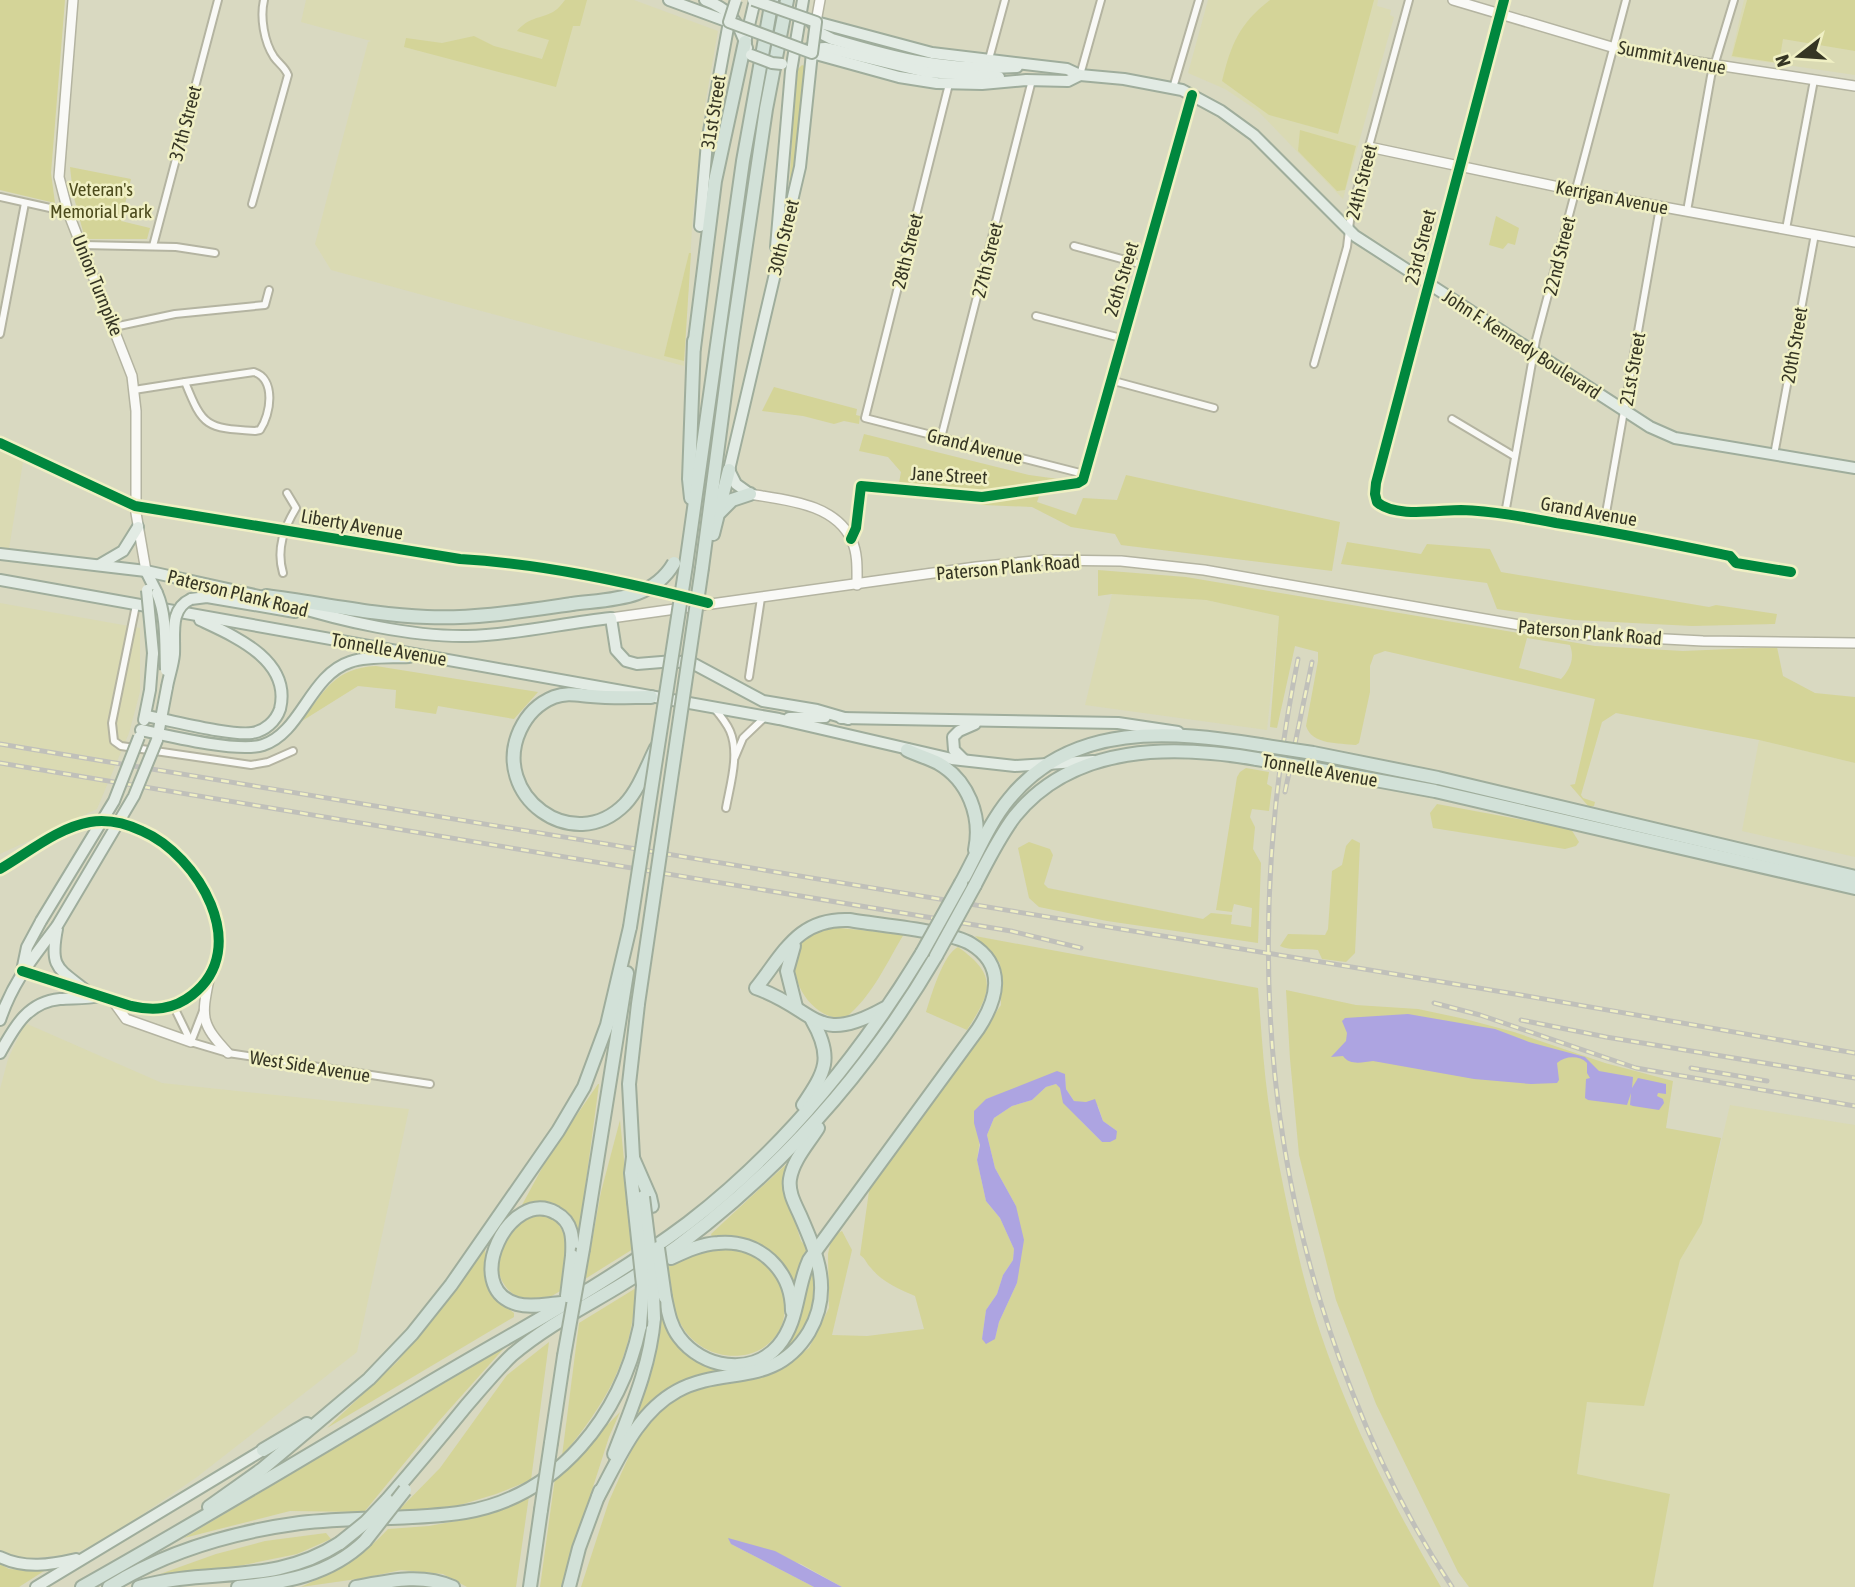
<svg xmlns="http://www.w3.org/2000/svg" width="1855" height="1587" viewBox="0 0 1855 1587" font-family="'Asap Condensed',sans-serif">
<style>
.built{fill:#dadab3}
.green{fill:#d4d498;fill-rule:evenodd}
.water{fill:#ada4e1}
.lines{fill:none;stroke-linecap:round;stroke-linejoin:round}
.street-casing{stroke:#b4b4a1;stroke-width:10}
.secondary-casing{stroke:#b4b4a1;stroke-width:12}
.primary-casing{stroke:#9fad9c;stroke-width:14}
.highway-casing{stroke:#9fad9c;stroke-width:16}
.street{stroke:#f9f9f6;stroke-width:6}
.secondary{stroke:#f9f9f6;stroke-width:9}
.primary{stroke:#e2ebe4;stroke-width:10}
.highway{stroke:#d2e1d8;stroke-width:12}
.rail-casing{stroke:#c0c0ba;stroke-width:5}
.rail{stroke:#f0f0c4;stroke-width:2.5;stroke-dasharray:8;stroke-linecap:butt}
.primary-bridge-casing{stroke:#9fad9c;stroke-width:14;stroke-linecap:butt}
.highway-bridge-casing{stroke:#9fad9c;stroke-width:16;stroke-linecap:butt}
.primary-bridge{stroke:#e2ebe4;stroke-width:10}
.highway-bridge{stroke:#d2e1d8;stroke-width:12}
.cycleway-casing{stroke:#f0f0c4;stroke-width:15}
.cycleway{stroke:#00873e;stroke-width:10}
.labels{text-anchor:middle;dominant-baseline:central;stroke-width:5;stroke-linejoin:round;paint-order:stroke}
.street-label{font-size:19px;fill:#353524;stroke:#f0f0c4}
.park-label{font-size:19px;fill:#4c4b1c;stroke:#f0f0c4}
</style>
<rect width="100%" height="100%" fill="#d9d9c1"/>
<g class="built">
<path d="M306,0h328l84,31 -13,74 -12,106 -9,155 -353,-96 -16,-26 53,-202 3,-1 -70,-19z"/>
<path d="M1208,0h170l-1,6 14,4 -1,5 4,2 -51,182 -85,-88 -33,-22 -37,-16z"/>
<path d="M1744,0h111v75l-124,-18z"/>
<path d="M0,451l23,11 -14,87 -9,-1z"/>
<path d="M1112,594l94,6 73,16 -12,114 -182,-25z"/>
<path d="M0,603l140,25v64l-11,41 -32,76 -97,45z"/>
<path d="M1759,740l96,23v94l-113,-26z"/>
<path d="M25,1023l137,60 247,26 -52,243 -160,125 -92,63 -35,15 -40,3h-11l-19,-8v-461l8,-30z"/>
<path d="M1730,1105l125,20v462h-202l16,-93 -92,-20 10,-73 115,-178z"/>
</g>
<g class="green">
<path d="M0,0h65l-14,173 4,30 -55,-13z"/>
<path d="M565,0h22l-7,26h-7l-17,61 -152,-40 2,-9 36,5 32,-7 20,10 48,13 7,-19 -32,-9c12,-14 22,-12 36,-19 4,-2 9,-8 12,-12z"/>
<path d="M1270,0h104l-36,134 -69,-19 -47,-34c9,-37 17,-57 48,-81z"/>
<path d="M1747,0h108v51l-72,-12 -4,24 -47,-7z"/>
<path d="M802,65l3,1 -7,77 -9,49 7,-121z"/>
<path d="M1300,130l56,16 -11,44 -8,1 -39,-40z"/>
<path d="M70,167l61,12 -10,42 29,7 -3,11h-62l-12,-45z"/>
<path d="M1496,216l23,12 -4,17 -7,-2 -5,6 -14,-4z"/>
<path d="M689,253h2l-7,108 -20,-5z"/>
<path d="M774,387l83,22 -1,6 4,1 -1,8 -15,-3 -10,3 -31,-8 -41,-5z"/>
<path d="M864,434l165,41 44,6 2,6 -35,6 -3,9 39,13 7,-17 34,2 9,-25 214,47 -8,49 -211,-26 -6,-11 -44,-7 -39,-20 -49,-2 -84,-22 2,-11 -13,-15 -29,-6z"/>
<path d="M1347,542l74,12 6,-10 63,5 11,23 208,35 7,-2 61,9 -2,10 -83,2 -118,-6 -77,-11 -10,-26 -146,-19z"/>
<path d="M1098,570l88,7 409,69 88,5 94,-4 6,29 32,17 40,4v66l-96,-23 -143,-27 -14,9 -21,73 2,3 12,4 -1,4 -5,1 -19,-22 5,-1 20,-85 -210,-48 -11,4 -4,11v26l-11,51 -3,2c-17,-2 -44,0 -50,-19l12,-65v-9l-23,-6 -18,82 -7,-1 9,-111 -73,-16 -94,-6 -14,2zM1527,638l43,7c5,14 0,24 -9,34l-42,-11z"/>
<path d="M376,666l162,26 -24,27 -76,-13 -2,8 -41,-6 1,-18 -38,-4 -56,35c22,-30 33,-53 74,-55z"/>
<path d="M1246,768l23,4 -2,12 5,3 -3,24 -17,-2 -2,8 5,10 -2,22 8,14 -3,80 -151,-22 -68,-14 -10,-9 -11,-50 11,-6 21,7 3,6 -9,29 4,4 155,31 8,-6 21,2 -1,9 20,3 1,-19 -18,-4 -2,8 -16,-2 21,-133 3,-5z"/>
<path d="M1437,804l129,24 5,1 8,13 -3,4 -11,3 -132,-21 -3,-15z"/>
<path d="M1352,839l8,4 -5,110 -9,9 -24,-3 -4,-9c-12,-2 -29,1 -38,-4l8,-12 37,1 3,-6 4,-58 10,-6 4,-19z"/>
<path d="M828,927l76,7c-17,28 -32,63 -59,84 -5,-1 -11,0 -16,-2 -26,-10 -44,-47 -29,-72 6,-10 18,-13 28,-17z"/>
<path d="M975,936l283,52c3,37 5,74 10,111 8,56 20,112 33,167 28,114 81,220 140,321h-599l-41,-23 -70,-20 83,43h-233l28,-86 28,-63 26,-29 30,-20 81,-16 35,-25 20,-40 -1,-54 4,-18 10,-5 10,19 -20,85 35,1 57,-7 -9,-33c-16,-7 -33,-14 -44,-28 -5,-5 -5,-9 -11,-13l10,-71 92,-121 39,-58 -1,-42zM1065,1074l1,15 8,12 24,5 5,15 14,10 -15,11 -22,-22 -20,-33 -4,-3 -10,3 -14,13 -20,6 -18,12 -7,17 8,33 21,38 1,77 -18,39 -4,17h-13l4,-29 11,-16 6,-19 10,-15 1,-11 -14,-31 -14,-17 -9,-41 9,-61z"/>
<path d="M958,947c41,29 33,45 9,83l-41,-18c5,-16 17,-58 32,-65z"/>
<path d="M1286,990l70,15 62,4 47,10 49,13 91,31 68,18 -7,47 55,10 -19,85 -22,37 -36,146 -57,-4 -10,72 93,20 -17,93h-184l-11,-15 -82,-168 -40,-104 -37,-145 -9,-96z"/>
<path d="M598,1084h1l-21,157 -2,-9 -38,-29 -16,2 26,-48z"/>
<path d="M620,1120l13,129 -48,30 16,-87z"/>
<path d="M794,1157l-7,40 14,44 8,9 -14,49 -11,-31 -72,-30 -1,-4z"/>
<path d="M539,1214l15,5c20,22 12,45 8,71l-12,7 -30,2c-40,-24 -21,-73 19,-85z"/>
<path d="M724,1247c32,7 43,14 61,42l-3,2c19,66 -70,90 -102,32 -9,-16 -10,-38 -14,-57l23,-11z"/>
<path d="M485,1248c3,36 0,42 29,65v4l-187,111 71,-67z"/>
<path d="M812,1267h4l1,19 -4,27 -16,28 -28,22 -81,18 -48,35 -2,-2 14,-46 8,-68 42,62 71,-5z"/>
<path d="M636,1288c-4,72 -30,115 -74,168l17,-133z"/>
<path d="M549,1342l-18,138 -35,14 -49,15 -52,5 45,-46 67,-93z"/>
<path d="M505,1347l-66,74 -75,91 -74,-1 -106,27z"/>
<path d="M620,1412l-11,25 -48,150h-21l15,-109z"/>
<path d="M529,1496l-13,91h-49l-24,-13 -42,-4 -37,8 -63,9c35,-16 60,-29 87,-58l41,-3 49,-9z"/>
<path d="M326,1533l5,6 -34,15 -63,13 -74,7 56,-20 49,-13z"/>
<path d="M0,1564l9,5 35,2 -25,16h-19z"/>
</g>
<g class="water">
<path d="M1408,1014l87,15 34,13 56,15 14,14 34,6 -1,11 6,-10 28,6v10l-8,-1 -1,3 6,3 1,4 -5,7 -26,-4 -3,-1 1,-12 -4,12 -39,-5 -3,-2 1,-19 4,-1 -3,-5v-10c-8,-8 -22,-7 -30,0l2,17 -2,3 -26,1 -57,-5 -101,-18c-10,1 -23,5 -30,-5l-12,1 15,-16 1,-8 -5,-12 3,-3z"/>
<path d="M1057,1071l8,3 1,15 8,12 12,1 9,-3 8,22 14,10 -1,8 -6,3h-8l-39,-39 -3,-15 -4,-4 -10,3 -14,13 -20,6 -18,12 -7,17 8,33 21,38 8,34 -7,43 -18,39 -4,17 -9,5 -4,-5 4,-29 11,-16 6,-19 10,-15 1,-11 -14,-31 -14,-17 -9,-41 3,-15 -6,-22v-12l12,-12z"/>
<path d="M728,1538l47,13 67,36h-28l-83,-43z"/>
</g>
<g class="lines">
<g class="street-casing">
<g id="street">
<path d="M1504,0l-128,483 -1,11 2,8c17,16 62,8 84,8 32,1 64,7 95,13 59,9 116,21 174,33l6,7 55,9"/>
<path d="M989,59l16,-59"/>
<path d="M1080,75l21,-75"/>
<path d="M949,84l-84,334 219,56"/>
<path d="M1173,88l26,-88"/>
<path d="M0,197l68,15"/>
<path d="M252,204l36,-129c-3,-8 -9,-11 -14,-18 -10,-15 -14,-40 -10,-57"/>
<path d="M1687,211l24,-135 23,-76"/>
<path d="M1786,229l28,-149"/>
<path d="M82,245l94,2 39,6"/>
<path d="M153,246l65,-246"/>
<path d="M1074,246l70,19"/>
<path d="M1036,316l85,22"/>
<path d="M114,327l61,-13 90,-9 4,-15"/>
<path d="M0,334l25,-131"/>
<path d="M1314,364l33,-117 4,-35 58,-212"/>
<path d="M254,372c22,7 17,42 6,58l-5,1c-49,-3 -52,-4 -70,-49z"/>
<path d="M1110,380l104,28"/>
<path d="M134,390l51,-8"/>
<path d="M1452,419l62,37"/>
<path d="M941,438l91,-358"/>
<path d="M0,443l135,63 325,53c80,5 158,21 236,41"/>
<path d="M1774,455l41,-221"/>
<path d="M1505,514l31,-174 90,-340"/>
<path d="M1603,530l57,-323"/>
<path d="M851,539l5,-11 5,-42 121,11 96,-14 5,-3 109,-385"/>
<path d="M283,573c-7,-24 1,-45 13,-65l-9,-15"/>
<path d="M136,605l-24,118 2,18 7,5 130,19 17,-3 25,-11"/>
<path d="M749,677l12,-79"/>
<path d="M714,708c6,7 12,14 16,23 10,23 0,54 -4,77"/>
<path d="M735,757l8,-19 22,-21"/>
<path d="M173,1005l18,37 37,11 202,31"/>
<path d="M191,1042l12,-31"/>
</g>
</g>
<g class="secondary-casing">
<g id="secondary">
<path d="M73,0l-14,177 9,35 64,164 4,35v102l10,58"/>
<path d="M1453,0l172,51 230,35"/>
<path d="M816,22l4,-22"/>
<path d="M1369,147l218,46 268,49"/>
<path d="M750,494c34,6 86,9 102,47 6,13 5,29 5,44"/>
<path d="M611,618l365,-51 68,-7 77,1 83,9 367,64 132,7 152,2"/>
<path d="M0,869c28,-16 57,-41 89,-47 82,-14 177,115 104,173 -12,8 -26,14 -40,14 -19,0 -39,-8 -57,-14"/>
<path d="M22,971l61,20"/>
<path d="M209,979c-8,39 -8,45 19,74"/>
<path d="M113,1001l13,18 65,23"/>
</g>
</g>
<g class="primary-casing">
<g id="primary">
<path d="M669,0l60,22 -22,120 -7,84"/>
<path d="M705,0c27,10 33,22 42,48"/>
<path d="M816,22l116,31 135,16 13,6 44,4 58,11 39,21 33,24 101,101 295,191 25,11 180,30"/>
<path d="M812,23l8,10 12,6c67,20 113,32 185,28"/>
<path d="M746,38l9,-38"/>
<path d="M808,49l17,-1 14,3 87,21 73,5"/>
<path d="M776,247l15,-176 12,-71"/>
<path d="M750,494l-14,-10 -7,-14 71,-303 12,-114 87,24 38,6 45,1 44,-4 42,1 12,-6"/>
<path d="M0,554l146,17 127,28"/>
<path d="M99,565l24,-14 15,-24"/>
<path d="M146,571l11,22"/>
<path d="M0,580l779,139 173,40 63,7 78,-5"/>
<path d="M191,599l16,-2 88,15"/>
<path d="M288,604c53,17 124,33 179,32 48,-1 96,-13 144,-18l5,32 10,11 11,3 37,-3 20,3 69,37 54,9 31,9"/>
<path d="M146,716c24,4 84,20 106,17 13,-2 24,-12 28,-24 12,-49 -46,-73 -80,-89"/>
<path d="M789,718l36,-1"/>
<path d="M841,718l277,5 60,9"/>
<path d="M144,720l6,-30 3,-37"/>
<path d="M141,730c27,6 98,23 122,15 38,-12 47,-70 87,-83 18,-6 40,-4 59,-5"/>
<path d="M157,740l10,-53"/>
<path d="M964,760l-10,-10 -1,-13 6,-6 16,-7"/>
<path d="M57,929c-8,41 2,39 32,64"/>
<path d="M22,971l5,-24 14,-26"/>
<path d="M0,1020c13,-39 33,-62 57,-94"/>
<path d="M0,1053c14,-25 27,-51 60,-54 14,-1 26,0 40,-3"/>
<path d="M0,1557c25,12 50,8 76,2"/>
<path d="M36,1587l227,-137"/>
</g>
</g>
<g class="highway-casing">
<g id="highway">
<path d="M694,348l21,-167 30,-139"/>
<path d="M691,498l-2,-19 5,-138"/>
<path d="M720,512l12,-12 18,-6"/>
<path d="M713,534l16,-64"/>
<path d="M686,565l57,-404 29,-161"/>
<path d="M702,568l30,-228 34,-231 21,-109"/>
<path d="M266,596c54,7 107,19 161,21 49,2 96,-6 145,-13"/>
<path d="M651,697c-20,0 -40,1 -60,-1 -13,-1 -24,-4 -37,1 -15,6 -27,18 -34,33 -30,65 53,127 105,74 14,-15 22,-38 31,-56"/>
<path d="M907,750c10,5 21,8 31,13 30,17 44,53 37,87"/>
<path d="M1313,753l125,25 417,99"/>
<path d="M1310,768l125,23 420,97"/>
<path d="M961,883c15,-27 28,-60 48,-84 63,-78 163,-68 251,-54"/>
<path d="M975,885c12,-23 24,-48 40,-69 59,-73 159,-71 242,-57"/>
<path d="M794,946l-7,25 9,36"/>
<path d="M803,1105c22,-33 31,-47 9,-85"/>
<path d="M633,1158l17,39 2,9"/>
<path d="M634,1202l-3,-29 2,-16 -4,-73 9,-80"/>
<path d="M583,1249l44,-276"/>
<path d="M671,1258c15,-7 30,-14 47,-15 41,-4 74,27 74,68"/>
<path d="M665,1297c3,14 5,28 14,40 23,31 72,40 99,9 21,-24 18,-58 31,-86l169,-231c19,-29 29,-63 -7,-85 -21,-13 -94,-19 -122,-24 -51,-2 -65,33 -93,68 62,22 59,59 129,20"/>
<path d="M561,1303c-14,1 -30,5 -44,1 -57,-16 -7,-118 39,-91 17,9 17,26 16,43"/>
<path d="M551,1443l13,-87"/>
<path d="M263,1450l44,-26"/>
<path d="M614,1454c17,-45 36,-87 40,-136"/>
<path d="M598,1497c21,-39 39,-84 79,-106 47,-26 97,-2 132,-59 24,-41 8,-78 -9,-117 -5,-11 -12,-23 -10,-36 3,-19 18,-35 28,-51"/>
<path d="M387,1500c27,-31 53,-62 79,-94 15,-17 29,-35 46,-51 41,-35 90,-56 134,-86 119,-82 217,-188 290,-313"/>
<path d="M209,1507l52,-37 108,-91 43,-45 39,-49 107,-154 26,-44 23,-62 23,-98"/>
<path d="M82,1587c114,-64 225,-131 337,-198 90,-54 185,-103 269,-166 95,-73 172,-168 234,-270"/>
<path d="M109,1587c56,-35 125,-55 191,-64 54,-7 110,-2 165,-11 94,-16 156,-97 175,-186"/>
<path d="M139,1587c70,-20 135,-1 201,-44"/>
<path d="M238,1587c46,-4 92,-12 127,-46"/>
<path d="M356,1587c33,-6 65,-14 97,0"/>
<path d="M530,1587l11,-77"/>
<path d="M569,1587l10,-39 21,-57"/>
</g>
</g>
<use href="#street" class="street"/>
<use href="#secondary" class="secondary"/>
<use href="#primary" class="primary"/>
<use href="#highway" class="highway"/>
<g class="rail-casing">
<g id="rail">
<path d="M1298,659c-50,249 -40,497 55,735 26,67 59,133 99,193"/>
<path d="M0,744l1521,251 334,58"/>
<path d="M0,763l1011,168 70,17"/>
<path d="M1285,792l27,-130"/>
<path d="M1434,1003l46,12 156,53 219,38"/>
<path d="M1521,1020l85,17 249,41"/>
<path d="M1691,1068l76,13"/>
</g>
</g>
<use href="#rail" class="rail"/>
<g class="primary-bridge-casing">
<g id="primary-bridge">
<path d="M736,0l-7,22 83,31 4,-31 -63,-22"/>
<path d="M751,55l21,8 10,1"/>
<path d="M147,590l6,63"/>
<path d="M157,593c10,23 8,52 9,77"/>
<path d="M167,687c2,-11 6,-22 7,-33 1,-20 -5,-45 17,-55"/>
<path d="M41,921l73,-120 25,-64"/>
<path d="M57,926l77,-130 23,-56"/>
</g>
</g>
<g class="highway-bridge-casing">
<g id="highway-bridge">
<path d="M572,604c38,-5 80,-3 102,-41"/>
<path d="M1260,745l53,8"/>
<path d="M1257,759l53,9"/>
<path d="M630,927l56,-362"/>
<path d="M922,953l39,-70"/>
<path d="M936,956l39,-71"/>
<path d="M638,1004l64,-436"/>
<path d="M643,1197l9,73 2,48"/>
<path d="M634,1202l9,83 -3,41"/>
<path d="M658,1248l7,49"/>
<path d="M567,1296l5,-40"/>
<path d="M564,1356l19,-107"/>
<path d="M541,1510l10,-67"/>
<path d="M365,1541l40,-51"/>
<path d="M340,1543l26,-21 21,-22"/>
</g>
</g>
<use href="#primary-bridge" class="primary-bridge"/>
<use href="#highway-bridge" class="highway-bridge"/>
<g class="cycleway-casing">
<g id="cycleway">
<path d="M1504,0l-128,483 -1,11 2,8c17,16 62,8 84,8 32,1 64,7 95,13 59,9 116,21 174,33l6,7 55,9"/>
<path d="M0,443l135,63 325,53c84,5 166,23 248,44"/>
<path d="M851,539l5,-11 5,-42 121,11 96,-14 5,-3 109,-385"/>
<path d="M0,869c28,-16 57,-41 90,-47 18,-3 35,1 52,9 56,24 111,117 50,164 -19,15 -39,16 -61,11l-109,-35"/>
</g>
</g>
<use href="#cycleway" class="cycleway"/>
</g>
<g class="labels">
<g class="street-label">
<text transform="translate(1672 57) rotate(11)">Summit Avenue</text>
<text transform="translate(713 112) rotate(-81)">31st Street</text>
<text transform="translate(185 123) rotate(-75)">37th Street</text>
<text transform="translate(1361 182) rotate(-76)">24th Street</text>
<text transform="translate(1612 197) rotate(11)">Kerrigan Avenue</text>
<text transform="translate(783 237) rotate(-76)">30th Street</text>
<text transform="translate(1420 247) rotate(-76)">23rd Street</text>
<text transform="translate(907 251) rotate(-76)">28th Street</text>
<text transform="translate(1559 256) rotate(-76)">22nd Street</text>
<text transform="translate(987 260) rotate(-76)">27th Street</text>
<text transform="translate(1121 279) rotate(-73)">26th Street</text>
<text transform="translate(98 285) rotate(68)">Union Turnpike</text>
<text transform="translate(1522 344) rotate(33)">John F. Kennedy Boulevard</text>
<text transform="translate(1794 345) rotate(-80)">20th Street</text>
<text transform="translate(1632 369) rotate(-80)">21st Street</text>
<text transform="translate(975 446) rotate(14)">Grand Avenue</text>
<text transform="translate(949 475) rotate(3)">Jane Street</text>
<text transform="translate(1589 511) rotate(10)">Grand Avenue</text>
<text transform="translate(352 524) rotate(10)">Liberty Avenue</text>
<text transform="translate(1008 567) rotate(-5)">Paterson Plank Road</text>
<text transform="translate(238 593) rotate(14)">Paterson Plank Road</text>
<text transform="translate(1590 632) rotate(5)">Paterson Plank Road</text>
<text transform="translate(389 649) rotate(10)">Tonnelle Avenue</text>
<text transform="translate(1320 770) rotate(10)">Tonnelle Avenue</text>
<text transform="translate(310 1066) rotate(9)">West Side Avenue</text>
</g>
<g class="park-label">
<text x="101" y="189">Veteran's<tspan x="101" dy="22">Memorial Park</tspan></text>
</g>
</g>
<g transform="translate(1799 56) rotate(253)" stroke="#f0f0c4" stroke-width="5" paint-order="stroke">
<path d="M0-5L12 26L0 18L-12 26Z" fill="#353524"/>
<text y="-10" font-size="19" font-weight="bold" text-anchor="middle" fill="#353524">N</text>
</g>
</svg>
